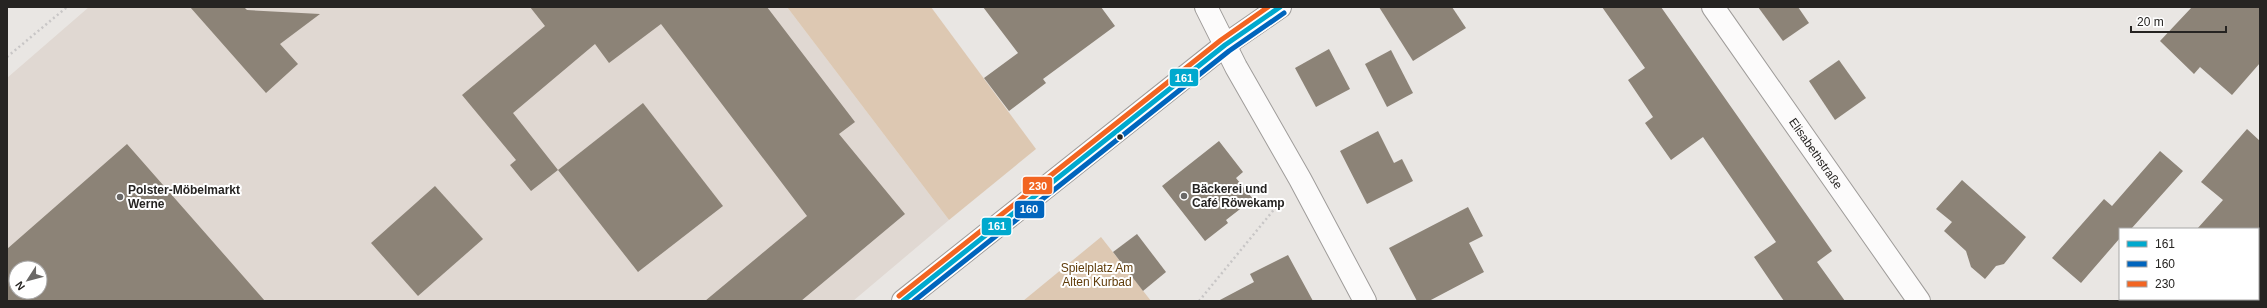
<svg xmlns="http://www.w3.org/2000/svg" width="2267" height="308" viewBox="0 0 2267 308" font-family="Helvetica,sans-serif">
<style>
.built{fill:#e0d8d2;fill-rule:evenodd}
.green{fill:#ddc8b2}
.building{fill:#8c8377;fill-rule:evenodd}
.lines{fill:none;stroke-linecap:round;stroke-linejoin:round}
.minor-casing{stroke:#9f9c9a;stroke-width:24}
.path{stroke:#c8c6c6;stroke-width:2.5;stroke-dasharray:2 3;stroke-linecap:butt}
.minor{stroke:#fcfbfb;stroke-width:22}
.bus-1-casing{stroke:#fff;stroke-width:8}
.bus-2-casing{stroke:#fff;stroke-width:8}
.bus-3-casing{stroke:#fff;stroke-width:8}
.bus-1{stroke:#00a9ce;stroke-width:5}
.bus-2{stroke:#0065bd;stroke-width:5}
.bus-3{stroke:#f26522;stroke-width:5}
.bus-dot{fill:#262422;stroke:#fff;stroke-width:1.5}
.poi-dot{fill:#6a6866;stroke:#fff;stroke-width:1.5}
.labels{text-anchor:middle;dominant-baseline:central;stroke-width:4;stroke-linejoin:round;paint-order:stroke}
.street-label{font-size:12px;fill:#262422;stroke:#fff}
.poi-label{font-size:12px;font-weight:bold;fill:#262422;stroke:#fff;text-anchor:start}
.park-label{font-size:12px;fill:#603c0a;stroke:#fff}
.line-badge{stroke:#fff;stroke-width:1.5}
.badge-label{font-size:11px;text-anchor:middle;font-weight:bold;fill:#fff}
</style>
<rect width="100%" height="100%" fill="#e9e6e3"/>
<path class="built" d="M89,7h698l162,213 -96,81h-846v-223zM16,268h24v24h-24z"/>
<g class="green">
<path d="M787,7h144l105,142 -87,71z"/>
<path d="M1101,237l50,64h-128z"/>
</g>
<g class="building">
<path d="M190,7h54l3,3 73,4 -40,30 18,20 -32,29z"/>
<path d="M530,7h237l88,115 -16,12 66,80 -104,87h-96l102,-85 -146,-192 -52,39 -14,-19 -82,69 45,57 -27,21 -21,-26 6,-5 -54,-65 83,-69z"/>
<path d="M983,7h118l14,19 -72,53 3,4 -37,28 -25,-33 34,-25z"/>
<path d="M1379,7h73l14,21 -53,33z"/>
<path d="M1602,7h59l171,244 -15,11 28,39h-61l-30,-44 22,-15 -73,-105 -32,23 -26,-37 8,-6 -25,-37 17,-12z"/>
<path d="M1758,7h40l11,16 -26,18z"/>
<path d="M2192,7h68v56l-28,32 -32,-28 -6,7 -34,-33z"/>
<path d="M1329,49l21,40 -34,18 -21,-39z"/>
<path d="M1391,50l22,43 -26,14 -22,-43z"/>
<path d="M1839,60l27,38 -31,22 -26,-39z"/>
<path d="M643,103l80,103 -85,66 -80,-102z"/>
<path d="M2247,129l13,12v88h-63l26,-29 -22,-18z"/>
<path d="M1378,131l16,32 8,-4 11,22 -46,23 -27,-53z"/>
<path d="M1219,141l24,31 -7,6 17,21 -27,21 2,3 -23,18 -43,-55z"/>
<path d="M127,144l138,157h-258v-52zM16,268h24v24h-24z"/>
<path d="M2160,151l23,20 -52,58h-11v9l-39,45 -29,-25 52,-59 8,7z"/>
<path d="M1962,180l64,57 -22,27 -8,2 -11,13 -14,-12 -5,-16 -22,-20 8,-9 -16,-13z"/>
<path d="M435,186l48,53 -65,57 -47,-53z"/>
<path d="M1468,207l15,29 -14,7 15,29 -55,29h-12l-28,-53z"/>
<path d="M1137,234l29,38 -23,19 -30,-39z"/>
<path d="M1288,255l25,46h-95l36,-19 -4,-8z"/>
</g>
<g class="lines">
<g class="minor-casing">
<g id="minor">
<path d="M1206,7l30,60 64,112 65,122"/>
<path id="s1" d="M1713,7l206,294"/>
<path d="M903,301l322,-256 55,-38"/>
</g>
</g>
<g class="path">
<path d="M7,57l60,-50"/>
<path d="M1199,301l82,-100"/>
</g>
<use href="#minor" class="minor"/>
<g class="bus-1-casing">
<path id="bus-1" d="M903,301l322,-256 55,-38"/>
</g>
<g class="bus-2-casing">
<path id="bus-2" d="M914,301l315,-250 55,-38"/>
</g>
<g class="bus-3-casing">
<path id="bus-3" d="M899,296l322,-256 47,-33"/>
</g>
<use href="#bus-1" class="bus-1"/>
<use href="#bus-2" class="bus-2"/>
<use href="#bus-3" class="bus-3"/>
</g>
<circle class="bus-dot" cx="1120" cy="137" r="3.5"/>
<g class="poi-dot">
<circle cx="1184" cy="196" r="4"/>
<circle cx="120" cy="197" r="4"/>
</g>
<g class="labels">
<g class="street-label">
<text stroke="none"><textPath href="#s1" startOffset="179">Elisabethstraße</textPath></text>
</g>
<g class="poi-label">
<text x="1192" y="189">Bäckerei und<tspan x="1192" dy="14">Café Röwekamp</tspan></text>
<text x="128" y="190">Polster-Möbelmarkt<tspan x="128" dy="14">Werne</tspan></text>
</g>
<g class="park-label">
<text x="1097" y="268">Spielplatz Am<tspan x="1097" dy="14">Alten Kurbad</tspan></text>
</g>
</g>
<g class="line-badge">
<rect x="1169" y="68" width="30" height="19" rx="4" fill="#00a9ce"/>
<rect x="1022" y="176" width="31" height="19" rx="4" fill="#f26522"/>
<rect x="1014" y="200" width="31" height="19" rx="4" fill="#0065bd"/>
<rect x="981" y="217" width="31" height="19" rx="4" fill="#00a9ce"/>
</g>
<g class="badge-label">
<text x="1184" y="82">161</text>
<text x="1038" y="190">230</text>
<text x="1029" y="213">160</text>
<text x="997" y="230">161</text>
</g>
<rect width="2267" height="308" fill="none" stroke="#262422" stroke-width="16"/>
<rect x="2119" y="228" width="140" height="72" fill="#ffffff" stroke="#a8a7a7"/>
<rect x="2127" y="241" width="20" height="6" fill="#00a9ce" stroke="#a8a7a7"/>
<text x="2155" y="248" font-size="12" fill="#262422">161</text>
<rect x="2127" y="261" width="20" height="6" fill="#0065bd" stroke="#a8a7a7"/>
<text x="2155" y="268" font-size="12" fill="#262422">160</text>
<rect x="2127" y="281" width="20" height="6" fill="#f26522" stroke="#a8a7a7"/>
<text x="2155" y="288" font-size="12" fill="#262422">230</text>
<g transform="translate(28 280) rotate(234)"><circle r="19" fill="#ffffff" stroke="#a8a7a7"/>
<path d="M0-3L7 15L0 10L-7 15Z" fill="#6a6866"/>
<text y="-6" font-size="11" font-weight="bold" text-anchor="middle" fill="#262422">N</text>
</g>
<path d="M2131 26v6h95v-6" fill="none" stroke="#262422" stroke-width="2"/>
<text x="2137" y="26" font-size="12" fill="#262422" stroke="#ffffff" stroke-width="3" paint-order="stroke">20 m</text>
</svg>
